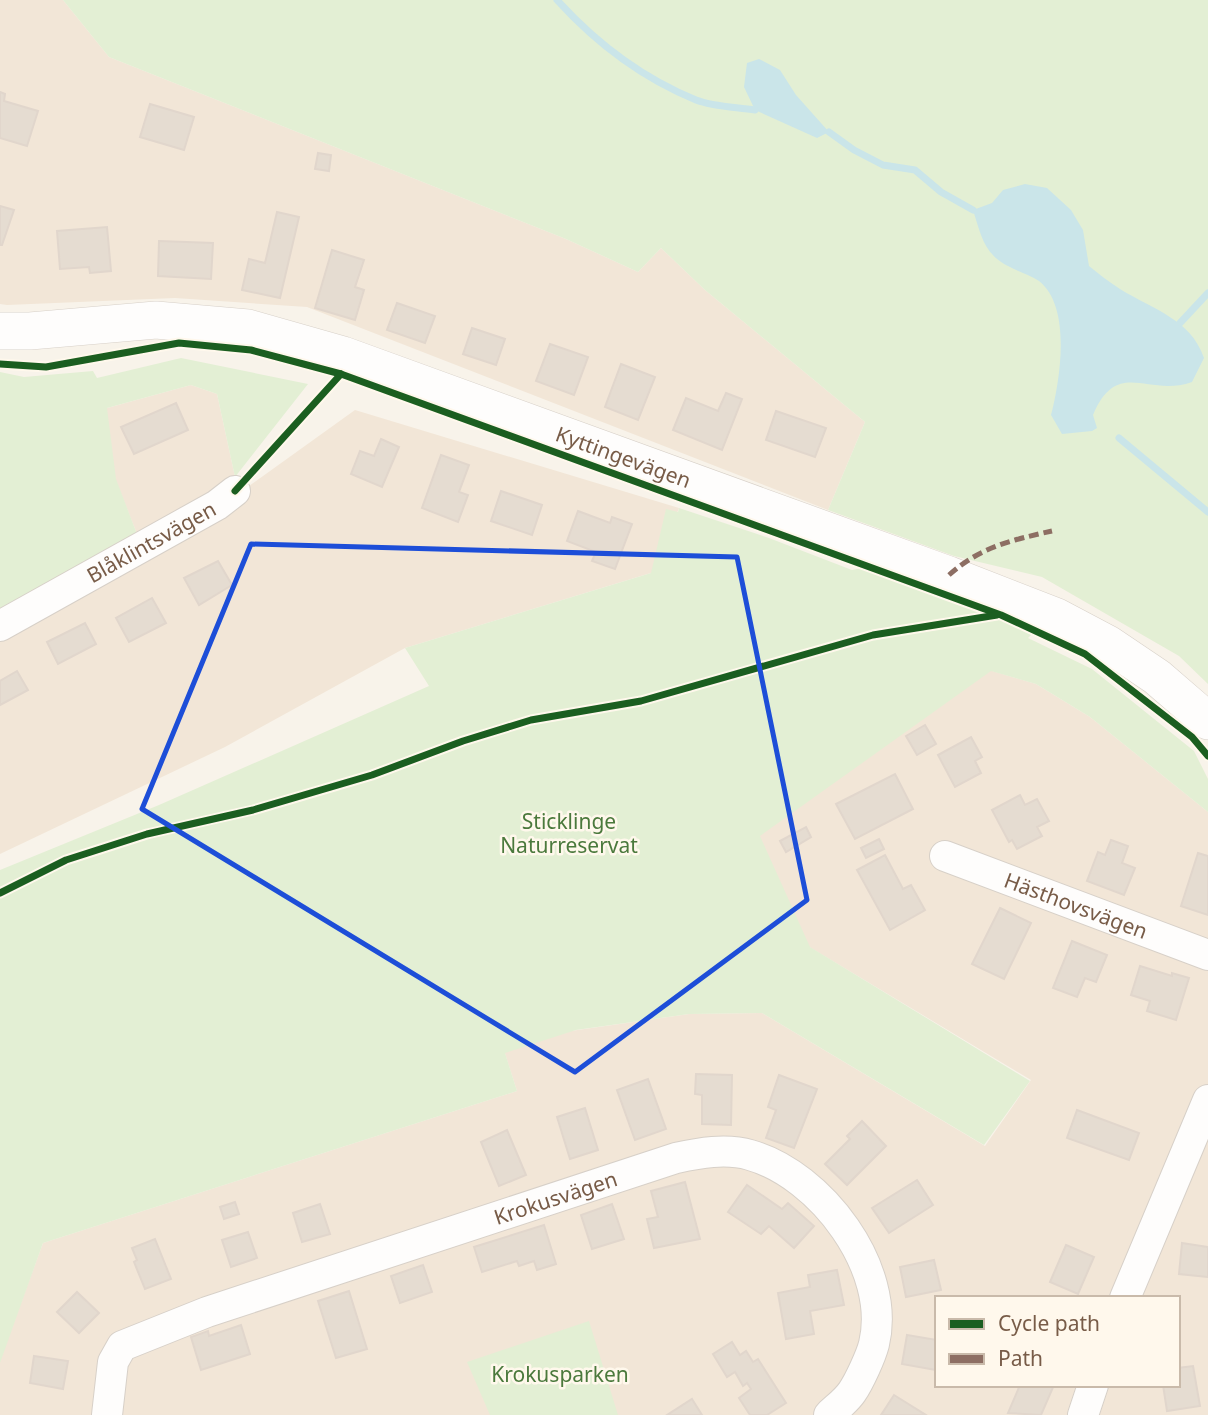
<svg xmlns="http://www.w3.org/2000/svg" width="1208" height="1415" viewBox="0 0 1208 1415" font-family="'Noto Sans',sans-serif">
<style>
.residential{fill:#f2e6d7;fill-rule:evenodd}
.green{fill:#e3efd4}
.water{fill:#cae5e9}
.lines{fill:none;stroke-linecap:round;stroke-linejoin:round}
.stream{stroke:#cae5e9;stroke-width:7}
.building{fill:#e5dcd1;stroke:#e1d6cc;stroke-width:2}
.minor-casing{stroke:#d7d0c8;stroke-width:32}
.tertiary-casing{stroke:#d7d0c8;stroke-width:38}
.minor{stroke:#fefdfc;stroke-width:30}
.tertiary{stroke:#fefdfc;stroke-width:37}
.quiet{stroke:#8d6e63;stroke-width:5;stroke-dasharray:10 5;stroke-linecap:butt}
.cycleway-casing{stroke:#fff8ec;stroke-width:11}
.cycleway{stroke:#1b5e20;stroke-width:7}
.marked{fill:none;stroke:#1d4ed8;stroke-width:5;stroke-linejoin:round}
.labels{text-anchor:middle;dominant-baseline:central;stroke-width:5;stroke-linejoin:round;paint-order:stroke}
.street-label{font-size:21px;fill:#785c48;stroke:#fff8ec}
.park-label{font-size:21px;fill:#4b793c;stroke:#fff8ec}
</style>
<rect width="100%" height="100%" fill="#f8f3ea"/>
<g class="residential">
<path d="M0,0h63l46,57 457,182 72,33 23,-24 44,42 160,132 -37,88 -521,-203 -132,-9 -168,7 -7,-1z"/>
<path d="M191,385l26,9 18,83 -98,57 -48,-121z"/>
<path d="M355,410l324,98 -25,64 -249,76 -180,99 -225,107v-219l178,-98z"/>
<path d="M989,670l47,14 54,33 118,95v603h-1208v-55l43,-117 474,-152 -16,-50 188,-27 73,-1 223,133 46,-66 -250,-150 -46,-82zM937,1298h241v87h-241z"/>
</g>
<g class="green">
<path d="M63,0h1145v684l-29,-28 -137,-79 -88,-21 -126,-46 37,-88 -160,-132 -44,-42 -23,24 -72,-33 -457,-182z"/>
<path d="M181,358l127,26 -73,93 -18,-83 -26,-9 -84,23 9,71 21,55 -137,81v-243l24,5 69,-6 4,7z"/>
<path d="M679,508l90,30 83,32 10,-2 153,55 19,9 -6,6 64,31 102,82 14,28v33l-118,-95 -54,-33 -45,-13 -231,165 50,111 220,134 -46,64 -222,-132 -73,1 -113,16 -71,23 12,38 -474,152 -43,120v-493l159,-65 270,-119 -24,-38 246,-75 15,-64 12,3z"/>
<path d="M589,1321l29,94h-128l-23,-53z"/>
</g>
<g class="water">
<path d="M759,59l21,11 16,25 33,37 -12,6 -62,-28 -11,-23 3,-24z"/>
<path d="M1025,184l22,4 24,22 12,20 6,36c10,8 20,16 31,23 32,20 71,30 84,69l-12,24c-45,16 -74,-25 -99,33l4,13 -5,3 -30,3 -11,-19c9,-35 21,-108 -12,-134 -9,-6 -20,-9 -29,-14 -26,-12 -29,-32 -37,-57l19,-7 11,-13z"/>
</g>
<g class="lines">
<g class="stream">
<path d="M557,0c39,43 85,78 139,100 18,7 41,7 59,10"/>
<path d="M829,132l25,18 29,15 32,5 26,22 32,18"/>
<path d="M1180,323l28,-30"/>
<path d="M1119,438l89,74"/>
</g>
</g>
<g class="building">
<path d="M0,92l5,2 -1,7 34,10 -11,35 -27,-8z"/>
<path d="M150,104l44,13 -10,33 -44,-13z"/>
<path d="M318,153l13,2 -2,16 -14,-2z"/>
<path d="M0,206l14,4 -12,35h-2z"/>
<path d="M277,212l22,5 -19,81 -38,-8 7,-31 16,4z"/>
<path d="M107,227l4,44 -21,2 -1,-6 -29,2 -3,-38z"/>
<path d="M159,241l54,2 -2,36 -53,-3z"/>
<path d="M332,250l32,10 -9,27 9,3 -9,30 -40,-12z"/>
<path d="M397,303l38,13 -10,27 -38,-13z"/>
<path d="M472,328l33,11 -9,26 -33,-11z"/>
<path d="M550,344l38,13 -14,38 -38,-14z"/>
<path d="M621,364l34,13 -17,43 -33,-13z"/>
<path d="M726,393l16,6 -20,51 -49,-20 13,-32 32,13z"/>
<path d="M176,403l12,27 -54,24 -13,-27z"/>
<path d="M776,411l50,17 -11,29 -49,-17z"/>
<path d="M381,439l18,8 -17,40 -31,-13 9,-23 14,5z"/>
<path d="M441,455l28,10 -10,27 9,3 -10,27 -36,-14z"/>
<path d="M501,491l41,14 -10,30 -41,-14z"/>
<path d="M578,511l32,12 2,-6 20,7 -17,45 -23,-8 4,-9 -29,-11z"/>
<path d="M218,561l14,24 -33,20 -15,-27z"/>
<path d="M152,598l14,25 -37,19 -13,-24z"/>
<path d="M85,623l11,21 -38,20 -11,-22z"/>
<path d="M17,671l11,19 -28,15v-24z"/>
<path d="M925,725l11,19 -19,11 -11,-19z"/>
<path d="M971,737l11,20 -7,4 6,12 -26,14 -17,-32z"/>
<path d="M895,774l18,35 -58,30 -19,-35z"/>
<path d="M1020,795l5,10 12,-6 12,22 -12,6 5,9 -25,13 -5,-9 -3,2 -17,-32z"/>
<path d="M806,827l5,10 -25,15 -6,-11z"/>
<path d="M879,839l5,10 -18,9 -5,-10z"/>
<path d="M1111,840l17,6 -6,17 13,5 -11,27 -37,-14 11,-29 7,3z"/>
<path d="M1198,853l10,3v59l-27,-9z"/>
<path d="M885,855l18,34 8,-4 14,25 -35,20 -33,-60z"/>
<path d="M1000,908l31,15 -27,56 -32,-15z"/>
<path d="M1072,941l35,14 -11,27 -11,-4 -8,19 -24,-9z"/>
<path d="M1140,966l32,10v-3l17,5 -13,42 -29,-9 3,-10 -19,-6z"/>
<path d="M696,1074l36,1 -1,50 -29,-1v-29l-7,-1z"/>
<path d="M779,1075l38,14 -23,59 -28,-10 10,-28 -8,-3z"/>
<path d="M648,1079l18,50 -31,11 -18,-50z"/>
<path d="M585,1108l13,42 -28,9 -13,-42z"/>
<path d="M1077,1110l62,23 -10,27 -62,-22z"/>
<path d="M862,1121l24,25 -39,39 -22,-21 25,-25 -3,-3z"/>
<path d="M507,1130l19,45 -27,11 -18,-44z"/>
<path d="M917,1180l16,25 -44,28 -17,-25z"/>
<path d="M685,1182l15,57 -46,9 -7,-29 11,-2 -7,-26z"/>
<path d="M747,1185l35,24 6,-6 26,23 -20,22 -25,-22 -8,8 -33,-22z"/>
<path d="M235,1202l4,12 -15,5 -4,-12z"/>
<path d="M320,1204l10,30 -28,8 -9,-29z"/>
<path d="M612,1204l12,35 -32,10 -11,-34z"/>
<path d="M544,1225l12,39 -19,6 -3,-9 -15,5 -2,-5 -35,11 -8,-25z"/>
<path d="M248,1232l9,26 -26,9 -9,-27z"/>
<path d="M155,1239l16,40 -26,10 -11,-27 3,-2 -5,-12z"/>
<path d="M1182,1243l26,4v30l-29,-3z"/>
<path d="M1066,1245l28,12 -16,37 -28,-12z"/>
<path d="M934,1260l7,30 -35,7 -6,-30z"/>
<path d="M423,1265l9,27 -32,11 -9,-27z"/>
<path d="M837,1270l7,35 -34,6 4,23 -28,5 -8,-46 32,-6 -2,-12z"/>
<path d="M349,1291l18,58 -31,9 -18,-57z"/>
<path d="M77,1292l22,21 -20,20 -22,-21z"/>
<path d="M241,1325l9,29 -49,16 -10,-33 17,-6 1,5z"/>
<path d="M907,1335l30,5 -1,30 -34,-6z"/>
<path d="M732,1342l8,13 6,-4 7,11 5,-3 28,44 -19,12h-17l-11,-17 12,-9 -4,-6 -4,3 -8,-14 -8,5 -14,-23z"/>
<path d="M34,1356l34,5 -5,28 -33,-6z"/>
<path d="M1193,1366l7,40 -33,5 -4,-26h15v-17z"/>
<path d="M1020,1385h34l-13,30 -33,-2z"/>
<path d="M894,1395l32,20h-45z"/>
<path d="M692,1399l10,16h-35z"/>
</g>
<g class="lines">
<g class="minor-casing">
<g id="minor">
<path id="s1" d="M0,626l217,-121 18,-14"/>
<path id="s2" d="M945,856l263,99"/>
<path d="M1125,1298l83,-198"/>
<path id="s3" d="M107,1415l6,-53 9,-16 85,-34 469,-154c23,-5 50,-10 74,-3 71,20 142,114 124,189 -3,12 -15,38 -22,48 -6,9 -16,16 -23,23"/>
<path d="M1083,1415l10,-30"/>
</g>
</g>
<g class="tertiary-casing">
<g id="tertiary">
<path id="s4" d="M0,331h30l126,-11 92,8 95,27 606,220 108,42 51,27 49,33 51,44"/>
</g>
</g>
<use href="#minor" class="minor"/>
<use href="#tertiary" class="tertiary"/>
<path class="quiet" d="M949,575c31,-28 63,-35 103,-44"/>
<g class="cycleway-casing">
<g id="cycleway">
<path d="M0,364l46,3 133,-24 72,7 90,24 660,241 84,39 107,83 16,19"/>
<path d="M235,491l106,-117"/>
<path d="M0,893l66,-33 81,-26 106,-24 119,-35 91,-34 68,-21 110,-19 232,-66 124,-20"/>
</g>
</g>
<use href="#cycleway" class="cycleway"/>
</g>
<path class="marked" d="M251,544l486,13 70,343 -232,172 -433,-263z"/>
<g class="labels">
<g class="street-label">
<text stroke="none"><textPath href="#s4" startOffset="646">Kyttingevägen</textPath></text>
<text stroke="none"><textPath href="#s1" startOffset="173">Blåklintsvägen</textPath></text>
<text stroke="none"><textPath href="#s2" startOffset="140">Hästhovsvägen</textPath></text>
<text stroke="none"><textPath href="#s3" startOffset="530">Krokusvägen</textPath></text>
</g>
<g class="park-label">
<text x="569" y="821">Sticklinge<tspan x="569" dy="24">Naturreservat</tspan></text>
<text x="560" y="1374">Krokusparken</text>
</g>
</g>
<rect x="935" y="1296" width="245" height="91" fill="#fff8ec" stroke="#c9baaa" stroke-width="2"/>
<rect x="949" y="1319" width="35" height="10" fill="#1b5e20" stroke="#c9baaa" stroke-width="2"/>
<text x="998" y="1331" font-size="21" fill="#785c48">Cycle path</text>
<rect x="949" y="1354" width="35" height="10" fill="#8d6e63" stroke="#c9baaa" stroke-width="2"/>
<text x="998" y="1366" font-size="21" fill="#785c48">Path</text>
</svg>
